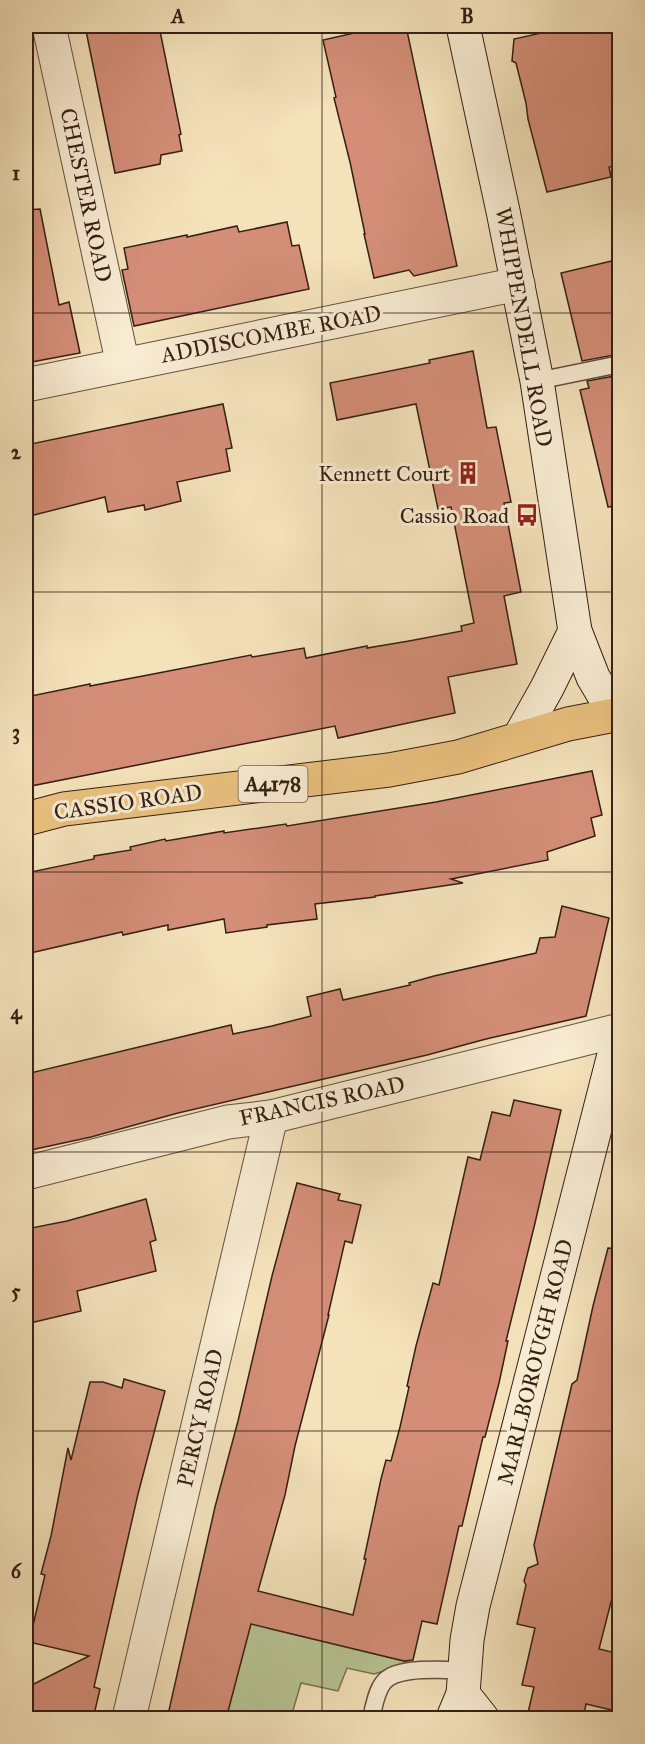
<svg xmlns="http://www.w3.org/2000/svg" width="645" height="1744" viewBox="0 0 645 1744" font-family="'IM FELL Great Primer',serif">
<style>
.green{fill:#b7c493;stroke:#767254;stroke-width:1.5}
.building{fill:#d48e78;stroke:#351f15;stroke-width:1.5}
.lines{fill:none;stroke-linecap:round;stroke-linejoin:round}
.lane-casing{stroke:#65503e;stroke-width:19}
.street-casing{stroke:#65503e;stroke-width:35}
.secondary-casing{stroke:#351f15;stroke-width:35}
.primary-casing{stroke:#351f15;stroke-width:35}
.lane{stroke:#f8ecd3;stroke-width:16}
.street{stroke:#f8ecd3;stroke-width:33}
.secondary{stroke:#f8ecd3;stroke-width:33}
.primary{stroke:#eac17e;stroke-width:33}
.grid{fill:none;stroke:#351f15;stroke-width:1.5;stroke-opacity:0.55}
.labels{text-anchor:middle;dominant-baseline:central;stroke-width:6;stroke-linejoin:round;paint-order:stroke}
.shield{fill:#f8ecd3;stroke:#705c4e;stroke-width:1.5}
.shield-label{font-size:21px;font-weight:bold;fill:#351f15}
.street-label{font-size:22px;fill:#351f15;stroke:#f8ecd3}
.poi-label{font-size:22px;fill:#351f15;stroke:#f8ecd3;text-anchor:end}
.neatline{fill:none;stroke:#351f15;stroke-width:2}
.grid-label{font-size:20px;text-anchor:middle;font-weight:bold;fill:#351f15}
</style>
<rect width="100%" height="100%" fill="#f4e2bb"/>
<filter id="stains"><feTurbulence type="fractalNoise" baseFrequency=".00333" numOctaves="4"/><feColorMatrix values="0 0 0 0 .2 0 0 0 0 .09 0 0 0 0 .02 0 0 0 .5 -.17"/></filter>
<radialGradient id="worn" r=".72"><stop offset=".6" stop-color="#630" stop-opacity="0"/><stop offset="1" stop-color="#630" stop-opacity=".3"/></radialGradient>
<path class="green" d="M253,1614l14,14 145,35 -38,11 -27,-6 -9,23 -37,-8 -10,34 -13,-4 -2,5h-50z"/>
<g class="building">
<path d="M85,26h74l22,108 -2,1 3,16 -21,4 -1,9 -45,9z"/>
<path d="M359,26h47l51,240 -43,10 -5,-6 -35,8 -10,-44h1l-15,-72 -16,-64 2,-1 -13,-57 40,-9z"/>
<path d="M573,26h38l3,14 6,-1v126l-11,2 2,10 -64,15 -19,-73 -2,-16 -10,-40 -4,-2 2,-22z"/>
<path d="M40,209l19,96 10,-3 11,51 -54,10v-153z"/>
<path d="M287,222l5,24 7,-1 10,44 -175,37 -12,-56 6,-1 -4,-21 63,-13v2l50,-11 2,6z"/>
<path d="M620,259v95l-38,7 -21,-88z"/>
<path d="M473,351l14,77 9,-1 15,75 -7,1 17,89 -17,4 13,68 -69,13 7,36 -117,25 -3,-12 -309,61v-90l64,-13v2l58,-11 103,-20 1,2 52,-9 2,10 61,-12v2l42,-7 53,-10 -1,-5 13,-3 -23,-116 -13,2 -22,-105 -79,16 -7,-37 100,-20 -1,-3z"/>
<path d="M620,375v131l-12,1 -28,-117 9,-2 -2,-7z"/>
<path d="M223,404l9,44 -6,1 4,22 -53,11 4,19 -36,9 -1,-5 -36,7 -3,-15 -79,20v-72z"/>
<path d="M592,771l10,44 -11,3 4,18 -48,16 1,8 -97,19 12,4 -88,13v1l-60,7 2,15 -50,6v2l-41,6 -2,-14 -56,11v-5l-45,10 -1,-3 -96,22v-81l68,-14v-3l37,-6 -1,-3 35,-8 1,2 58,-10v2l62,-9 1,2 149,-24z"/>
<path d="M562,906l47,12 -23,98 -100,23 -59,16 -249,58 -87,24 -65,14v-77l205,-49 2,9 39,-8 39,-10 -4,-19 33,-8 3,11 67,-15 -1,-2 25,-7 102,-23 4,-15 15,-1z"/>
<path d="M514,1100l47,10 -26,113 -29,118h2l-9,42 -14,54h-2l-21,89h-3l-22,98 -15,-3 -9,39 -9,1 -153,-37 -25,95h-59l48,-212 23,-86 34,-145 25,-93 43,11 -2,6 23,5 -9,38 -7,-2 -17,74h1l-34,131 -10,49 -27,96 95,24 13,-56h-2l17,-80 5,-19 5,1 9,-34 9,-40 -2,-1 9,-40 17,-63 6,2 29,-128 12,3 12,-48 18,4z"/>
<path d="M146,1199l10,41 -6,2 6,29 -79,20 4,20 -55,13v-95l41,-8z"/>
<path d="M608,1248l12,1v318l-21,82 21,5v58l-34,-8 -3,15h-32l-23,-6 6,-26 -12,-2 13,-57 -18,-4 9,-39 -2,-4 4,-13 10,-4 -4,-19 38,-161 5,-4 16,-74z"/>
<path d="M124,1379l41,12 -27,103 -44,193 6,2 -7,30h-67v-31l63,-32 -60,-14 16,-67 -4,-1 10,-38 17,-88 3,12 19,-78h13l19,6z"/>
</g>
<g class="lines">
<g class="lane-casing">
<g id="lane">
<path d="M537,381l83,-17"/>
<path d="M371,1718c3,-11 5,-26 12,-35 13,-18 60,-12 81,-13"/>
</g>
</g>
<g class="street-casing">
<g id="street">
<path d="M49,26l74,339"/>
<path d="M26,385l492,-101"/>
<path d="M26,1173l202,-51 43,-5 349,-87"/>
<path d="M129,1718l142,-601"/>
</g>
</g>
<g class="secondary-casing">
<g id="secondary">
<path d="M463,26l40,185 34,170 38,250 18,46 10,17 17,20"/>
<path d="M519,738l28,-50 28,-57"/>
<path d="M463,1694l19,24"/>
<path d="M453,1718l10,-24 4,-54 6,-34 147,-575"/>
</g>
</g>
<g class="primary-casing">
<path id="primary" d="M26,819l38,-10 325,-39 69,-13 110,-33 52,-10"/>
</g>
<use href="#lane" class="lane"/>
<use href="#street" class="street"/>
<use href="#secondary" class="secondary"/>
<use href="#primary" class="primary"/>
</g>
<path class="grid" d="M322,26v1692M26,313h594M26,592h594M26,872h594M26,1152h594M26,1431h594"/>
<defs>
<g id="building-bare" transform="scale(1.8)"><path d="M-4-6H4V6H1V3H-1V6H-4ZM-2.5-4.3h1.7v1.8h-1.7ZM.8-4.3h1.7v1.8H.8ZM-2.5-1h1.7V.8h-1.7ZM.8-1h1.7V.8H.8Z" fill="#8f2418" stroke="#f8ecd3" stroke-width="2.5" paint-order="stroke"/></g>
<g id="bus-bare" transform="scale(1.8)"><path d="M-5-6H5V4H4V6H2V4H-2V6H-4V4H-5ZM-3.5-4V0h7V-4ZM-3.5 1.2v1.5H-2V1.2ZM2 1.2v1.5H3.5V1.2Z" fill="#8f2418" stroke="#f8ecd3" stroke-width="2.5" paint-order="stroke"/></g>
</defs>
<g fill-rule="evenodd">
<use href="#building-bare" x="468" y="473"/>
<use href="#bus-bare" x="527" y="515"/>
</g>
<g class="labels">
<rect class="shield" x="238.5" y="766" width="69" height="36" rx="4.5"/>
<g class="shield-label">
<text x="273" y="784">A4178</text>
</g>
<g class="street-label">
<text transform="translate(86 195) rotate(78)">CHESTER ROAD</text>
<text transform="translate(524 327) rotate(80)">WHIPPENDELL ROAD</text>
<text transform="translate(271 334) rotate(-11)">ADDISCOMBE ROAD</text>
<text transform="translate(128 802) rotate(-8)">CASSIO ROAD</text>
<text transform="translate(322 1101) rotate(-12)">FRANCIS ROAD</text>
<text transform="translate(535 1362) rotate(-76)">MARLBOROUGH ROAD</text>
<text transform="translate(200 1418) rotate(-77)">PERCY ROAD</text>
</g>
<g class="poi-label">
<text x="450" y="473">Kennett Court</text>
<text x="509" y="515">Cassio Road</text>
</g>
</g>
<rect width="645" height="1744" fill="none" stroke="#f4e2bb" stroke-width="66"/>
<rect x="33" y="33" width="579" height="1678" class="neatline"/>
<g class="grid-label">
<text x="178" y="23">A</text>
<text x="467" y="23">B</text>
<text x="16" y="180">1</text>
<text x="16" y="459">2</text>
<text x="16" y="739">3</text>
<text x="16" y="1019">4</text>
<text x="16" y="1298">5</text>
<text x="16" y="1578">6</text>
</g>
<rect width="100%" height="100%" filter="url(#stains)"/>
<rect width="100%" height="100%" fill="url(#worn)"/>
</svg>
